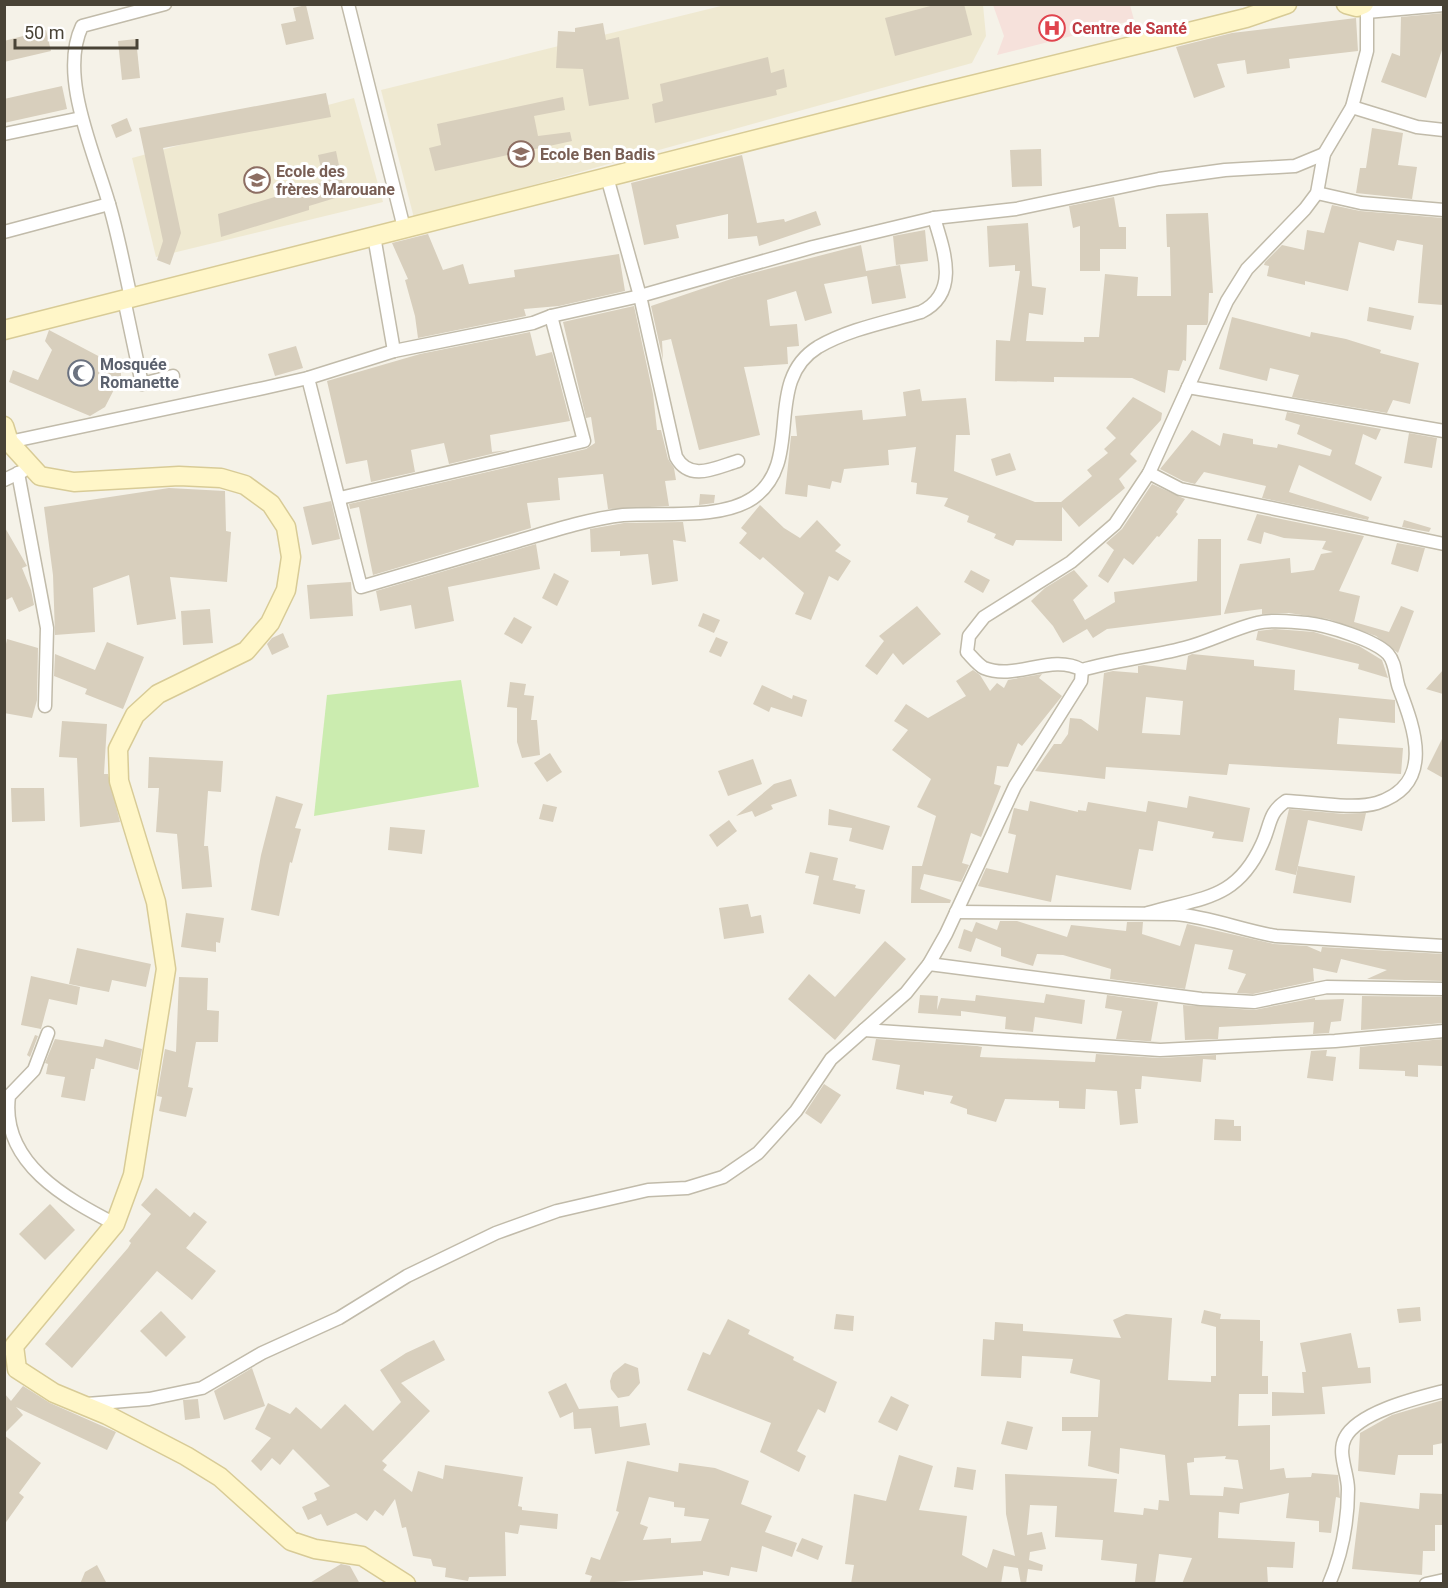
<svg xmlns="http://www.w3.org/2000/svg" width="1448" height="1588" viewBox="0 0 1448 1588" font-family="Roboto,sans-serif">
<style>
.education{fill:#efe9d1}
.medical{fill:#f6e1db}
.green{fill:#cbecaf}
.building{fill:#d8cfbd;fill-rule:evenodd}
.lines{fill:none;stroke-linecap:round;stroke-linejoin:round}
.street-casing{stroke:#c1bbaa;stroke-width:15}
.secondary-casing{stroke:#d8cb96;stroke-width:21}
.street{stroke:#fff;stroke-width:12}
.secondary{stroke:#fff6c8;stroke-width:18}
.labels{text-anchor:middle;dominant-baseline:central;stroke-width:6;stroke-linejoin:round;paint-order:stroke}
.health-label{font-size:16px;font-weight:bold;fill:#be3a42;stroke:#fff;text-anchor:start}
.education-label{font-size:16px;font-weight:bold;fill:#785e54;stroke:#fff;text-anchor:start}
.worship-label{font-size:16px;font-weight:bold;fill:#5b616d;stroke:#fff;text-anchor:start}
</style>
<rect width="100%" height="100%" fill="#f5f2e8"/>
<g class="education">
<path d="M725,5h258l3,31 -14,27 -558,155 -33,-128z"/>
<path d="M354,98l29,104 -227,55 -24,-99z"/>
</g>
<path class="medical" d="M993,5h137l4,15 -137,35 7,-19z"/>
<path class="green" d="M461,680l18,107 -165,29 13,-121z"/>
<g class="building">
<path d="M938,4h26l8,31 -77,21 -10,-38z"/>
<path d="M306,5l8,34 -28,6 -5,-21 15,-3 -3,-13z"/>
<path d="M1443,13v34l-17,51 -45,-16 11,-29 8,3 1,-39z"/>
<path d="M1356,18l2,33 -69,8 1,9 -43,6 -2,-14 -28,4 8,23 -31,11 -18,-51 56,-14z"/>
<path d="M603,23l3,17 13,-3 10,62 -40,7 -6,-37 -27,-1 2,-37 17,1v-4z"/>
<path d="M46,30l5,21 -47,11v-21z"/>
<path d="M136,39l4,39 -18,2 -4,-39z"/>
<path d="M768,57l3,16 13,-4 3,18 -11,3 1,5 -122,28 -3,-19 11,-3 -3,-17z"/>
<path d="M62,86l5,23 -63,14v-24z"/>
<path d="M326,93l5,24 -168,31 18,85 -11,32 -13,-5 6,-19 -24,-113z"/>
<path d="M563,97l2,13 -31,6 4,20 32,-4 2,9 -137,30 -6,-23 12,-3 -4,-21z"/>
<path d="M127,118l5,13 -16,7 -5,-13z"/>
<path d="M1372,128l31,5 -5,32 19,2 -5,32 -56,-6 4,-25h6z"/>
<path d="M1041,149l1,37 -30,1 -2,-37z"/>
<path d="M336,151l9,44 -36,11v4l-88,27 -3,-23 106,-32 -6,-27z"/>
<path d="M742,155l15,68 27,-4 1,3 31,-11 5,14 -62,21 -2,-10 -29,3v-25l-52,11 3,13 -35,7 -13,-62z"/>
<path d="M1114,197l5,30h7v22h-26v22h-20v-45l-7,2 -4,-22z"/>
<path d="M1332,205l28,6 83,7v87l-25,-2 5,-58 -26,-5 -3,11 -35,-9 -11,49 -43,-10v4l-38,-9 2,-10 -5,-1 1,-3 17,-17 22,5 3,-20 17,3z"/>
<path d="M1208,213l5,80h-4l-1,29 -1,3h-20l-1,36 -3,-1 -4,11 -11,-1 -3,23 -33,-15 -78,-1v5l-59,-1 1,-41 14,1 10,-70h-5v-6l-26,2 -2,-41 41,-3 4,63 14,2 -3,27 -14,-2 -3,28 58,1v-5h15l6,-63 33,3 -1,19h34l-1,-49h-3l-1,-33z"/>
<path d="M925,230l3,31 -32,4 -3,-29z"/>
<path d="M428,234l15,36 20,-6 6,20 46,-7 -1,-7 105,-16 6,37 -66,15 -35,3 2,7 -108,22 -3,-22 -10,-36 3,-1 -16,-36z"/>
<path d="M861,245l5,26 34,-6 6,33 -34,6 -5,-28 -43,8 8,29 -27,8 -9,-30 -29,9 3,26 27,-2 2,22 -12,1 1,17 -44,3 16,68 -61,15 -28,-111 -9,2 1,19 -12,-54 86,-29z"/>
<path d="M634,306l19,88 4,36h4l7,29 6,9 2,12 -11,1 4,25 -61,3 -5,-35 -45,4 2,22 -33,3 4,25 -158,47 -14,-68 -9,2 -1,-5 237,-55 9,-6 -4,-26 -5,1 -23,-96z"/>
<path d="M1369,307l45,9 -3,14 -44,-9z"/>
<path d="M1232,317l78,20 1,-5 35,7 35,11 -1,3 39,10 -9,41 -17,-4 -6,13 -95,-16 7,-22 -29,-7 -3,13 -48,-12z"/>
<path d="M49,330l72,38v8l-16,31 -15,9 -81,-34 4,-12 25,10 14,-30 -7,-9z"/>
<path d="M530,332l6,24 16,-4 18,69 -80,14 2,17 16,-2 -59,14 -5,-21 -33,7 4,22 -44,10 -4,-22 -21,4 -19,-83 93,-27z"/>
<path d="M296,346l7,22 -28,8 -7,-22z"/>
<path d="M920,389l2,12 44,-3 4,37h-14l-2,36 81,31h26l31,-26 -5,-6 21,-17 -4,-4 12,-11 -10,-10 27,-31 29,16 -1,7 -31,34 7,7 -18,18 6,9 -46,39 -17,-20v34l-46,-1 -3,6 -19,-8 2,-4 -29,-12 2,-6 -25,-10 4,-8 -32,-4 1,-11 -6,-1 5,-35 -28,3 1,15 -45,4 -3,14 -9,-2 -2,8 -22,-4 -1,12 -22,-3 6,-58h6l-2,-20 67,-6 1,10 43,-4 -3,-24z"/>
<path d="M1287,412l94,17 -5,11 -13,-6 -8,30 27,13 -11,24 -72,-36 -10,27 80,25 -1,3 -106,-22 4,-12 -62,-14 -9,12 -12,-3 -23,-12 32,-39 28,16 3,-13 30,6v5l24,4 1,-4 52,12 2,-6 -35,-16 3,-9 -15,-5z"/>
<path d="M1409,433l28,5 -5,30 -28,-5z"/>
<path d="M1010,453l6,17 -20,6 -5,-17z"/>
<path d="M1152,484l33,15 -9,13 2,2 -19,23 -2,-1 -24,29 -9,-7 -16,25 -10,-7 16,-26 -8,-7 16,-14z"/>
<path d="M169,488l56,3 1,40 5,1 -4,50 -57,-5 6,42 -39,6 -8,-50 -36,13 2,44 -40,3 -2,-60 -9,-68z"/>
<path d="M700,494l15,1 -1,8 -15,2z"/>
<path d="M331,501l9,38 -28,6 -9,-38z"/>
<path d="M760,505l24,23 16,10 17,-18 24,25 -6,6 16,10 -13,20 -9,-5 -18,44 -16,-6 9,-21 -41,-36 -3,3 -21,-17 8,-10 -6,-5z"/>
<path d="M1257,514l107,22 -25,55 21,5 -6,26 35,10 12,-26 13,5 -16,42 -22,-17 -48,-17 -39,-6 -27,1v-5l-38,5 16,-50 50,-6 1,15 23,-3 7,-16 12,-2 -11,-3 4,-8 -42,-3 -20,-6 -3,12 -14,-4z"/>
<path d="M1404,520l27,8 -2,4 -27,-5z"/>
<path d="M683,522l3,20 -13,-2 5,41 -26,4 -4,-31 -28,2v-5l-29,1 -1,-23 34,-6z"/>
<path d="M4,526l23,40 -5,2 9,22 3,15 -15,7 -7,-15 -8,4z"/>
<path d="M1198,539h23v76l-114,14 -14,9 -6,-9 -24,14 -10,-17 -22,-25 14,-13 29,-18 14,16 -15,14 12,20 30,-18 -1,-10 83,-11z"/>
<path d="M1397,543l28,5 -7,24 -27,-8z"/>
<path d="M536,544l4,25 -92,18 6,34 -39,8 -4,-24 -31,6 -4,-20z"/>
<path d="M971,570l19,10 -7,13 -19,-11z"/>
<path d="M554,573l15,8 -12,25 -15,-8z"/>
<path d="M351,582l2,34 -43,3 -3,-34z"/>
<path d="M917,606l24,28 -38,31 -10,-12 -16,22 -12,-9 19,-25 -5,-5z"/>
<path d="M210,609l3,34 -30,2 -2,-34z"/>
<path d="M703,613l17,7 -6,13 -16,-7z"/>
<path d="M514,617l18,10 -10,17 -18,-10z"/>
<path d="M1275,629l39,3 45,14 23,14 6,18 -30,-9 1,-5 -103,-24 2,-9z"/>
<path d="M283,633l6,14 -17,8 -5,-11 5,-6z"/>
<path d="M716,637l12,5 -7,15 -12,-5z"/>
<path d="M7,639l31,9 -1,52 -5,18 -28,-5v-59z"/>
<path d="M107,642l37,15 -21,52 -38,-15 2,-5 -33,-13 1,-22 40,16z"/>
<path d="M1192,654l62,6v6l41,4 -1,20 101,10v23l-56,-5 -2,26 66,4 -2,26 -172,-10 -2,11 -121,-8 -1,12 -70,-8 19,-27h7l7,-10 2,-16 11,1 17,12 6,-58 9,-2 25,2v-7l6,-1 42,5 2,-14zM1146,697l37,4 -3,34 -38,-2z"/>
<path d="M973,670l7,5 10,16 7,-8 7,5 4,-8 34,-6 -3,4 23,18 -40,50 -4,-3 -10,24 -11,-1 -3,18 7,2 -20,51 -10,-4 -9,30 7,2 -8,17 -37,-8 -4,15 31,11 -1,3h-39l1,-37h10l14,-50 -19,-9 14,-28 -39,-29 16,-20 -14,-9 12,-17 22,14 38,-22 -10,-15z"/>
<path d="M1443,670v24l-17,-5z"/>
<path d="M510,682l16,2 -2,11 10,1 -3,24h6l3,35 -18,3 -5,-16v-34l-10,-1z"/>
<path d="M762,685l30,14 1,-4 14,5 -5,17 -31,-10 -2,5 -16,-8z"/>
<path d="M62,721l45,3 -3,50h4l12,48 -40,5 -3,-69 -18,-1z"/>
<path d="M1443,737v41l-16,-9z"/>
<path d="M550,753l12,19 -15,10 -13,-19z"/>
<path d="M149,757l74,4 -2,31 -13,-1 -4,55h4l4,41 -30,2 -5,-55 -21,-2 3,-44h-11z"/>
<path d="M753,759l9,25 -34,12 -10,-25z"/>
<path d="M791,779l6,17 -26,9 2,4 -18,8 -3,-6 -16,5 38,-32z"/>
<path d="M11,788h33l1,33 -33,1z"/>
<path d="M276,796l27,8 -8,24 6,1 -9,34 -2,-1 -11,54 -28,-6 10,-55z"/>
<path d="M1189,796l61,12 -7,34 -31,-4 2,-6 -56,-11 -5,30 -14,-2 -8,41 -75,-15 -5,27 -73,-16 8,-18 22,5 8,-38 -8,-2 6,-25 14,3 2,-10 48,11v-2l8,1 2,-9 58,10 2,-11 39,7z"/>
<path d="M543,804l14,3 -4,15 -14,-3z"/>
<path d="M829,809l61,17 -7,24 -34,-9 3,-13 -24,-3z"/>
<path d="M1289,809l55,5 22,-1 -4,18 -54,-11 -12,55 -21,-5z"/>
<path d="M729,820l8,11 -20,16 -8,-12z"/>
<path d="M390,827l35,3 -3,24 -34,-4z"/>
<path d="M810,852l28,6 -5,22 23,5 -1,3 10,2 -5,24 -47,-10 6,-28 -14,-3z"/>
<path d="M1298,866l57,10 -4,27 -58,-10z"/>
<path d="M748,904l3,13 10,-2 3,18 -40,6 -5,-31z"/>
<path d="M186,913l38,5 -4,25 -4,-1v10l-35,-5z"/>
<path d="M1000,921h17l50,16 4,-12 55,6 1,-9h16l-1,12 38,12 7,-22 87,20 33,2 14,6 1,-5 121,7v27l-76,-2 20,-9 -46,-11 -4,14 -24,-5 1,13 -61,13 -16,-1 9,-19 -18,-5 5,-19 -38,-6 -10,45 -75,-10 1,-10 -48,-14 -26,-1 -4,12 -32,-10v-8l-25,-10 -5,14 -13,-4 6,-19 8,3 4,-10 21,8z"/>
<path d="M885,941l21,18 -71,81 -47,-41 21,-25 26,23z"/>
<path d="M77,948l74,16 -5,23 -34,-7 -3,12 -40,-8z"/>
<path d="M31,976l49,11 -3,18 -28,-6 -8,30 -20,-4z"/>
<path d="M179,977l29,1 -1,32 12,1 -1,31h-22l-8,45 5,1 -7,29 -27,-6 3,-14 -5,-1 8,-47 11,3z"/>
<path d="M1046,994l39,6 -3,24 -47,-7 -2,15 -28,-3 1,-12 -45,-6v5l-43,-3 2,-18 18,1 -1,14 4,-12 34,3 1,-6 68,8z"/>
<path d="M1107,995l51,7 -7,39 10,1 -45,-3 6,-28 -17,-3z"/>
<path d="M1362,996l81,1v26l-82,7z"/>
<path d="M1315,998v2l29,-1 -3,22 -10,1 -2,11 -16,1 1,-12 -95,5 -1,12 -33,1 -2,-35 71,5z"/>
<path d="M35,1035l3,1 -8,21 -3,-2z"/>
<path d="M55,1039l48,8 2,-8 37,10 -4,21 -42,-12 -2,11h-3l-6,32 -24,-4 4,-20 -19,-3 2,-10 -3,-1z"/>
<path d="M876,1039l101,7 5,1 -2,10 115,5 1,-8 63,4 57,-3v5l-13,-1 -2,23 -59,-6 -1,13h-6l3,34 -18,2 -3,-34 -31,-2 -1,20 -26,-1v-7l-54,-2 -9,23 -29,-8v-5l-17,-6 3,-7 -29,-5v4l-28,-6 4,-24 -28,-5z"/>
<path d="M1443,1039l-1,27 -24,-1v12l-13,-1v-5l-46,-2 1,-22z"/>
<path d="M1327,1050l-1,6 10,1 -3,24 -26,-3 4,-27z"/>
<path d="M824,1084l17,11 -20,29 -16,-11z"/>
<path d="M1215,1119l19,1v6h7v15l-27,-1z"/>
<path d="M156,1188l34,29 4,-5 13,10 -21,26 30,23 -24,29 -35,-29 -85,97 -27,-24 83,-96 3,-5 -2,-2 22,-27 -10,-9z"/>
<path d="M50,1204l25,26 -30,30 -26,-26z"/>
<path d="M1420,1307l1,14 -22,2 -2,-14z"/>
<path d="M1204,1310l17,4 -1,5 40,1v21h3l-1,35h6v18h-29l-1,32 32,-1v45l14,-2 2,10 25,-1 1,-4 26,2 2,23 -4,-1 -5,36 -12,-1v-11l-33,-3 3,-25 -49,10 -1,11 -20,-2 -1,26 77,4 -2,26 -26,-1 1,17h-86l10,-26 -33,-4 -4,30 -20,-2 2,-18 -36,-4 2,-20 -48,-3 2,-31 -27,-1 -3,30 15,-3 4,17 -16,3 -1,8 14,5 -1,6 -14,-2 -2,15h-5l-3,-16 -14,-2 -3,18h-150l3,-19 -9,-1 9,-70 32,7 13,-46 34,11 -14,44 48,6 -5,39 25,13 6,-19 22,7 -9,-42 -1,-40 112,5 -3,33 29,3 1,-7 14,2 1,-10 10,1 -4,-46 -45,-7 -1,26 -31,-8 3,-35h-29v-14h36l2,-37 -30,-7 3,-14 -51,-3 -1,22 -40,-2 2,-37 11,1 1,-18 28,2v7l98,7 -8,-18 13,-6 46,4 -4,62 43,2v-6h5v-49l-15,-4zM1226,1456l-1,3 13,1 5,29 -19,-2 -1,9 -33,-1 -3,-32 7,-1v-4z"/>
<path d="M161,1311l25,26 -20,20 -26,-26z"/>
<path d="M836,1314l18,2 -1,15 -19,-2z"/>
<path d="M728,1319l22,11 -2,4 46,23 -1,3 44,22 -12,31 -7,-4 -21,42 9,5 -7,16 -39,-20 11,-29 -84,-33 16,-38 7,3z"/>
<path d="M1351,1333l7,35 12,-1 1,16 -49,4 3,27 -53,2v-24l32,1 -2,-21h4l-6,-29z"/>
<path d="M434,1340l11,20 -44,23 29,28 -48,50 5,4 -4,5 29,22 6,-21 25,8 2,-14 78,12 -5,29 4,1v3l36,4 -1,15 -37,-4 -2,9 -13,-2 1,44 -37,1 -1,4 -23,-4 1,-9 -13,-2 -2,-7 -18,-3 -7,-29 -4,1 -7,-29 -12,17 -8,-6 -8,11 -11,-8 -29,13 -6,-12 -13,6 -6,-13 15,-7 -3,-7 16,-7 -37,-37 -13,16 -8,-7 -11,13 -10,-10 20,-23 -16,-9 13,-26 22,11 6,-7 25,22 24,-25 28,27 28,-29 -21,-32 26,-17z"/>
<path d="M625,1363l13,5 2,15 -11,13 -11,2 -7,-9 -1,-8 3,-8z"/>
<path d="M252,1368l13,38 -41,14 -10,-29z"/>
<path d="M566,1383l13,26 39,-3 2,21 26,-4 4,22 -55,9 -4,-26 -17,1 -1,-17 -13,6 -12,-26z"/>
<path d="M23,1386l27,17 66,29 -9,18 -91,-43 7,8 -19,19v-41l7,8z"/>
<path d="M891,1396l18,9 -12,26 -19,-9z"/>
<path d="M198,1399l2,19 -15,2 -2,-20z"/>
<path d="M1443,1400v43l-10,2v10h-35l-3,20 -37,-4 2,-38 32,-18z"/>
<path d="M1007,1421l26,6 -6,23 -26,-6z"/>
<path d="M4,1435l37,28 -22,30 5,4 -20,28z"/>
<path d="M627,1461l51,11 1,-9 36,5 34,13 -8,23 31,12 -7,16 32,11 -5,14 -30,-11 -5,26 -26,-5 -2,9 -26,-5v4l-114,9 3,-8 -7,-2 6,-17 9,3 19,-48 -3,-1zM649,1497l25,5v5l11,1 -1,8 25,3 -8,22 -30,2v-5l-28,2 5,-13 -8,-3z"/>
<path d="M957,1467l19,3 -3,20 -19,-3z"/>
<path d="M1420,1493l23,1v31h-8v26h-12l-1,24 -70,-6 8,-67 59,7z"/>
<path d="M802,1538l21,8 -5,14 -22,-9z"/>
<path d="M341,1564l9,2 10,18h-52z"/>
<path d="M97,1565l10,19h-27l5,-12z"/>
</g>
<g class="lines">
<g class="street-casing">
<g id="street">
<path d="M348,4l56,224"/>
<path d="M1367,12l77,-7"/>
<path d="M1352,107l65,20 27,3"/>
<path d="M4,134l77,-16"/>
<path d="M607,177l33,119 36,161c14,25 39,11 62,4"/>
<path d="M1317,193l44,10 83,7"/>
<path d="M4,232l105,-28"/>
<path d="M374,236l20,115"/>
<path d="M131,298c-7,-31 -13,-64 -22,-94 -14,-50 -51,-128 -27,-178l83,-22"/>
<path d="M124,299l18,85 31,-8"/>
<path d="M308,378l53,209c52,-15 104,-30 157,-46 34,-10 70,-22 105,-26 38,-3 98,5 130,-17 53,-37 8,-116 65,-151 31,-18 69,-25 103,-35 39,-19 23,-61 13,-94"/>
<path d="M1188,387l256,44"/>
<path d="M9,442l255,-54 44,-10 86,-27 139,-28 18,-7 89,-20 173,-49 121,-29 82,-9 143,-30 66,-9 70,-4 29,-12"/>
<path d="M18,473l29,155 -2,78"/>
<path d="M1149,473l31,16 264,55"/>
<path d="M4,480l19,-9"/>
<path d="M340,498l244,-57 -33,-125"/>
<path d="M1082,670c34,-10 68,-13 102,-22 25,-6 48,-19 73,-25 15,-4 35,-1 50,0 20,2 68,17 81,31 8,9 7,23 11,34 16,42 36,96 -22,115 -23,7 -66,-1 -91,-2 -18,12 -15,24 -24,43 -26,57 -61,53 -114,69"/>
<path d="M956,912l219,2c35,3 66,16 101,22l168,10"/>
<path d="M929,964l272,35 53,3 73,-15 117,2"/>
<path d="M864,1030l296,20 175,-9 109,-10"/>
<path d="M48,1033l-14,37 -25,26c-9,67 58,103 106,128"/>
<path d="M87,1404l62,-5 53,-11 60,-35 77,-35 68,-42 89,-43 61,-22 91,-21 39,-2 36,-11 35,-24 38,-42 35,-52 75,-66 23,-29 17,-30 69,-148 66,-105 1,-11c-31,-17 -66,11 -98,-2 -6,-3 -12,-11 -17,-16l2,-16 15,-19 87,-55 44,-38 34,-51 78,-172 20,-32 58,-60 12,-16 7,-39 28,-47 15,-56v-39l-3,-7"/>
<path d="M1329,1584c13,-30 19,-64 19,-95 0,-16 -11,-36 -3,-51 13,-26 72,-40 99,-47"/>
<path d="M1426,1584l18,-4"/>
</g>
</g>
<g class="secondary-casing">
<g id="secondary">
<path d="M1346,4l11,3 7,-3"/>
<path d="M4,330l919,-233 323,-79 41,-14"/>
<path d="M4,426l5,16 31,34 34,6 105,-6 42,2 24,7 26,19 15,23 5,30 -5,33 -16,33 -24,28 -88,43 -23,21 -17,34 1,32 37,121 10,67 -33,206 -18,49 -101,122 3,23 37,24 53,22 79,41 34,21 71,64 24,8 47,7 44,28"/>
</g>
</g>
<use href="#street" class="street"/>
<use href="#secondary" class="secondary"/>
</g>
<defs>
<g id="hospital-ring" transform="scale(1.35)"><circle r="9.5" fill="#fff" stroke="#e0444e" stroke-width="1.5"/><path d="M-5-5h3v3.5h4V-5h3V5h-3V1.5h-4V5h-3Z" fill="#e0444e"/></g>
<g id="school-ring" transform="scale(1.35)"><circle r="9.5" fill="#fff" stroke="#8d6e63" stroke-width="1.5"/><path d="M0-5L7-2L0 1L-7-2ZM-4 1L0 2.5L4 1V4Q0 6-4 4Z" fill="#8d6e63"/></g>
<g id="mosque-ring" transform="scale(1.35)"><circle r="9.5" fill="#fff" stroke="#6b7280" stroke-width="1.5"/><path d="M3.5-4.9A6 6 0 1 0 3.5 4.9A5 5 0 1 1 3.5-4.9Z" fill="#6b7280"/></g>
</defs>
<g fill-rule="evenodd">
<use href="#hospital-ring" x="1052" y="28"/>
<use href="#school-ring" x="521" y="154"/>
<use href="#school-ring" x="257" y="180"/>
<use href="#mosque-ring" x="81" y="373"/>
</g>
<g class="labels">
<g class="health-label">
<text x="1072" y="28">Centre de Santé</text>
</g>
<g class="education-label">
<text x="540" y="154">Ecole Ben Badis</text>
<text x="276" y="171">Ecole des<tspan x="276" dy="18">frères Marouane</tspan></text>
</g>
<g class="worship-label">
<text x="100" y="364">Mosquée<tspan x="100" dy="18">Romanette</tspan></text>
</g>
</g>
<rect width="1448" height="1588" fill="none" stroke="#494336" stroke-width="12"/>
<path d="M15 39v9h122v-9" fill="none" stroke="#494336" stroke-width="3"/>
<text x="24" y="39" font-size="18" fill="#494336" stroke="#ffffff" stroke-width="4.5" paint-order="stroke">50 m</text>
</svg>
